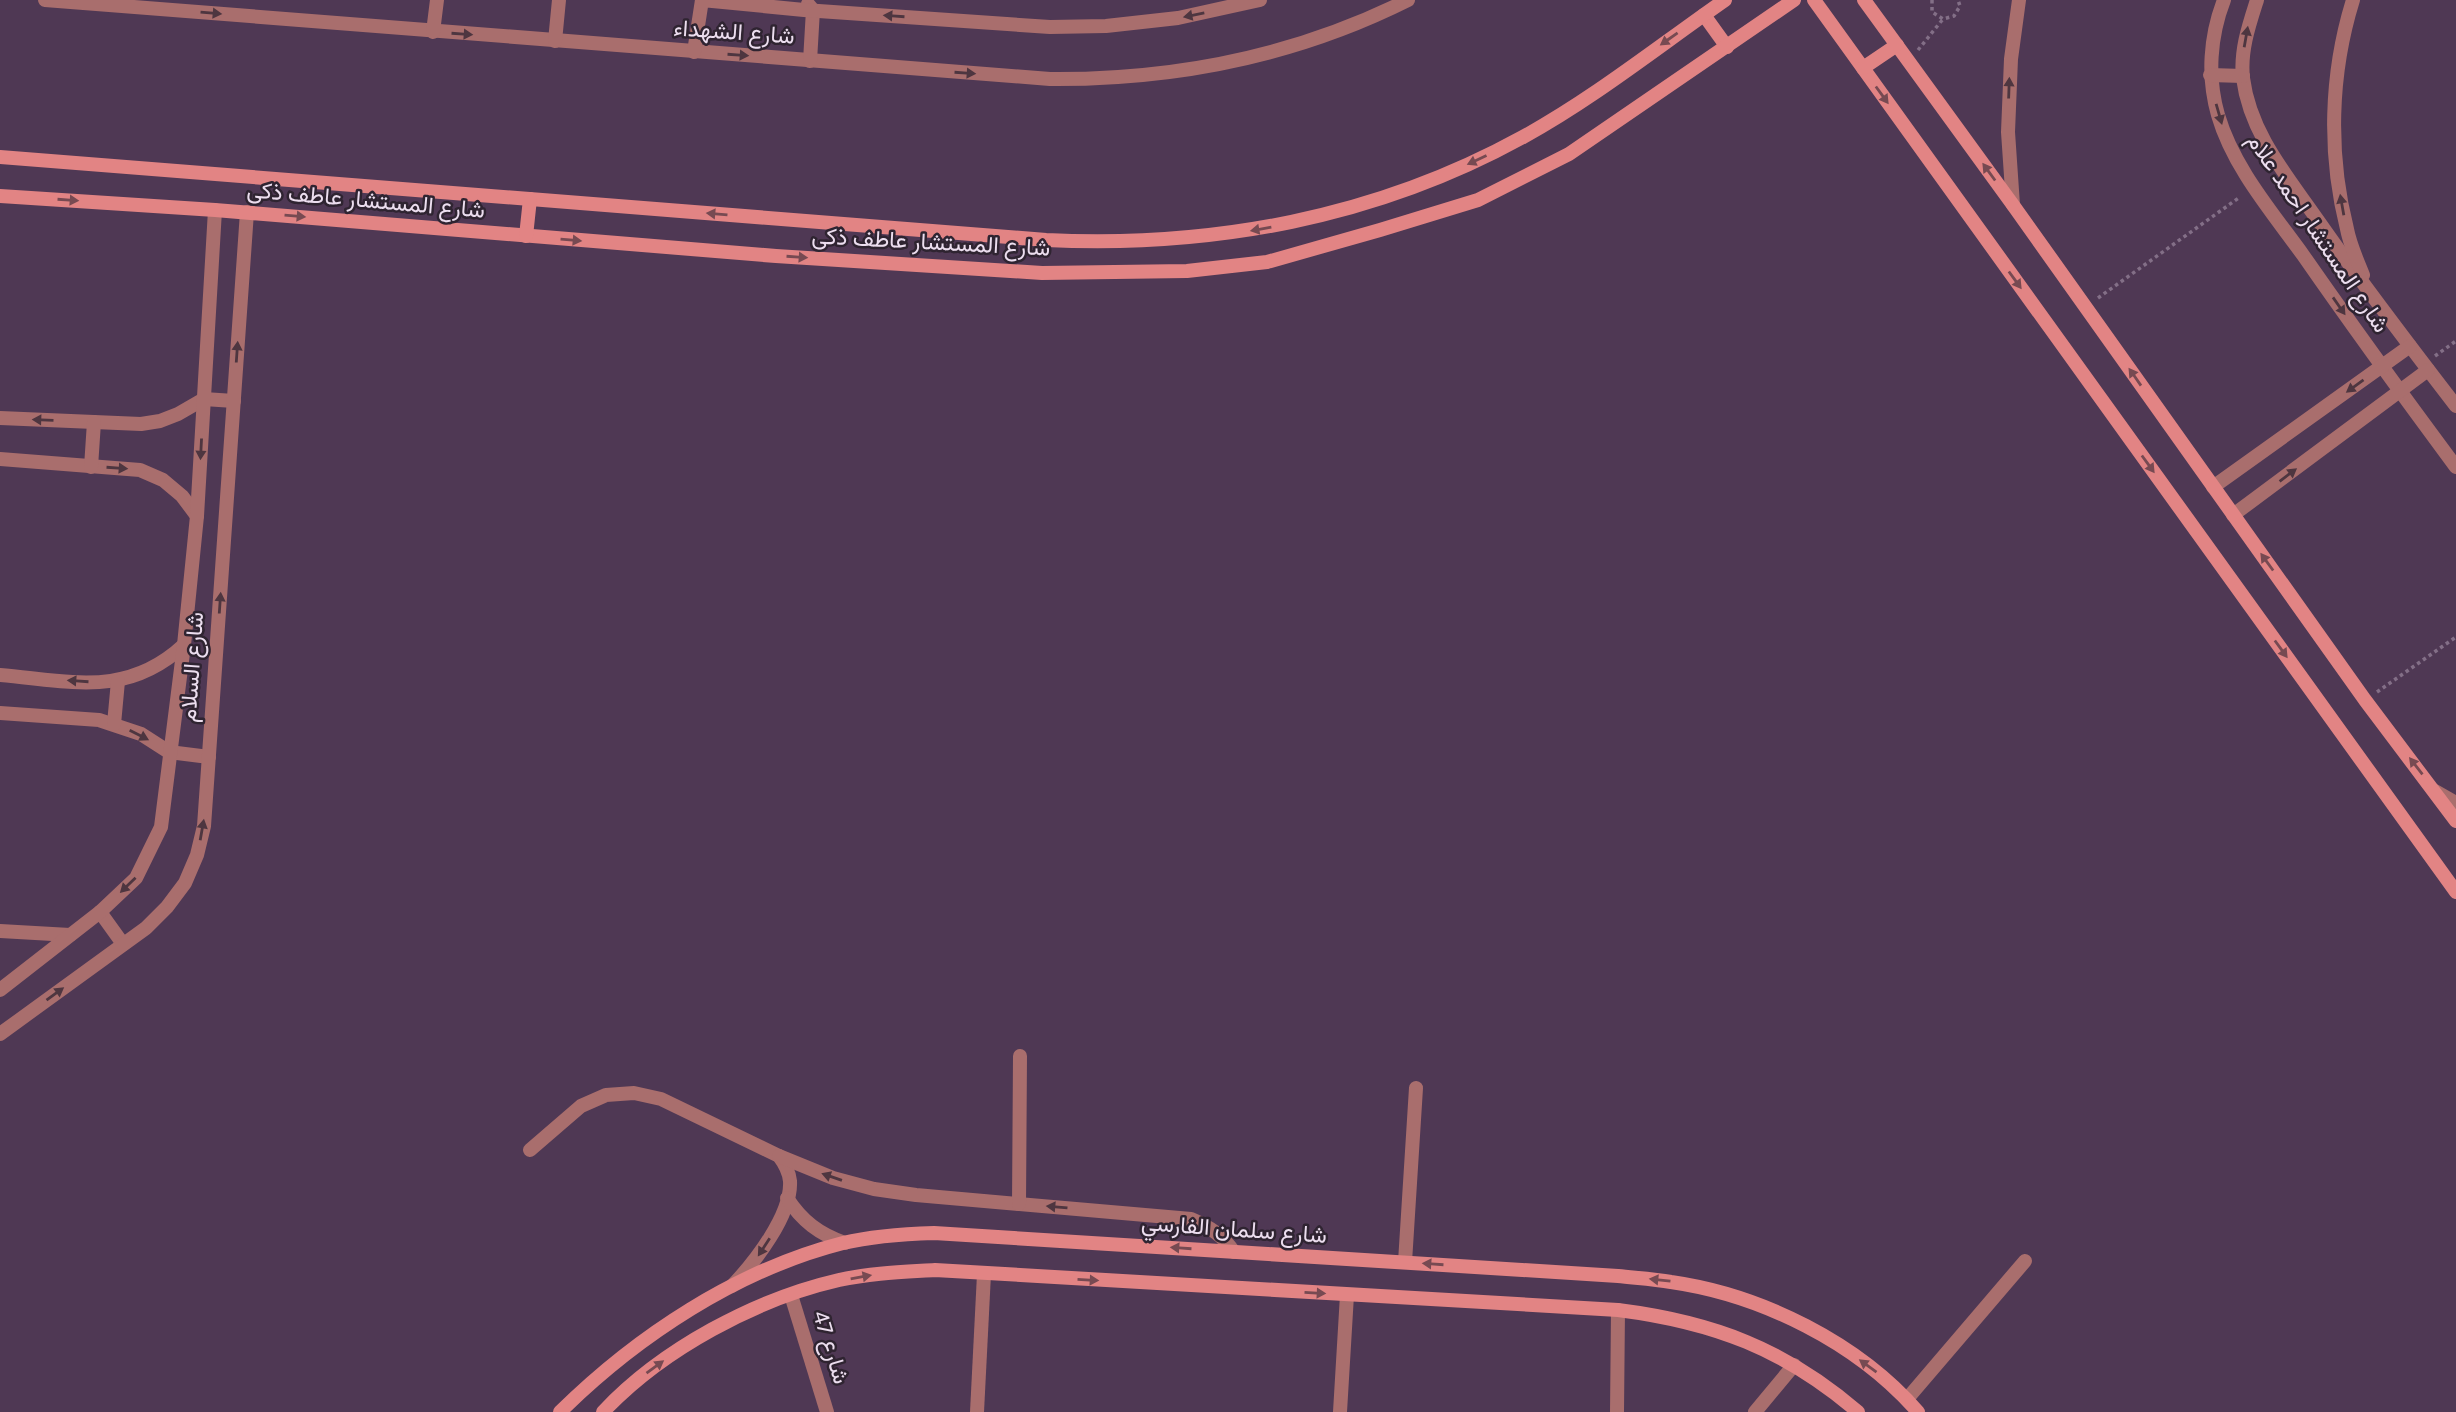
<svg xmlns="http://www.w3.org/2000/svg" width="2456" height="1412" viewBox="0 0 2456 1412" font-family="Karla,Vazirmatn,sans-serif">
<style>
.lines{fill:none;stroke-linecap:round;stroke-linejoin:round}
.path{stroke:#836f87;stroke-width:3.5;stroke-dasharray:3.5 3.5;stroke-linecap:butt}
.street{stroke:#a96e6d;stroke-width:14}
.secondary{stroke:#e28484;stroke-width:14}
.oneway{fill:#4e3640}
.oneway2{fill:#774a52}
.labels{text-anchor:middle;dominant-baseline:central;stroke-width:5;stroke-linejoin:round;paint-order:stroke}
.street-label{font-size:23px;fill:#ecdeef;stroke:#2f2431}
</style>
<rect width="100%" height="100%" fill="#4f3854"/>
<g class="lines">
<g class="path">
<path d="M1932,0v12l11,7 11,-3 6,-10 -2,-6"/>
<path d="M1918,50l25,-31"/>
<path d="M2098,298l142,-101"/>
<path d="M2435,356l21,-15"/>
<path d="M2377,692l79,-55"/>
</g>
<g class="street">
<path d="M45,0l1005,79c125,1 246,-23 358,-79"/>
<path d="M2224,0c-14,36 -17,77 -6,115 15,52 54,97 85,140 50,72 101,142 153,212"/>
<path d="M2257,0c-8,25 -17,51 -14,78 7,56 45,99 76,144 44,63 90,123 137,184"/>
<path d="M2353,0c-23,74 -25,154 -6,229 3,16 10,31 16,46"/>
<path d="M808,4l5,6 -3,51"/>
<path d="M433,32l4,-32"/>
<path d="M555,41l4,-41"/>
<path d="M694,52l8,-52 102,10 246,17 56,-1 72,-8 82,-18"/>
<path d="M2210,75l33,1"/>
<path d="M2013,205l-5,-73 3,-73 8,-59"/>
<path d="M0,418l141,6 19,-3 18,-7 26,-15 30,2"/>
<path d="M0,459l140,11 23,10 19,16 15,20"/>
<path d="M91,467l3,-45"/>
<path d="M2213,487l197,-141"/>
<path d="M2233,515l195,-145"/>
<path d="M0,675c71,6 127,23 184,-30"/>
<path d="M0,713l99,7 42,14 28,18 40,5"/>
<path d="M114,724l4,-43"/>
<path d="M2435,791l21,12"/>
<path d="M100,912l23,32"/>
<path d="M0,931l70,4"/>
<path d="M0,990l100,-78 36,-34 25,-51 23,-182 13,-129 18,-306"/>
<path d="M0,1034l146,-106 21,-21 18,-24 12,-28 7,-29 43,-614"/>
<path d="M530,1150l51,-44 25,-11 28,-2 27,6 118,57c6,8 10,15 11,25 2,34 -36,82 -58,105"/>
<path d="M779,1156l54,22 41,11 42,6 275,24c19,8 31,16 43,33"/>
<path d="M787,1198c15,23 32,36 58,45"/>
<path d="M1019,1204l1,-148"/>
<path d="M1405,1262l11,-174"/>
<path d="M791,1295l36,117"/>
<path d="M1907,1399l118,-138"/>
<path d="M977,1412l7,-138"/>
<path d="M1340,1412l7,-117"/>
<path d="M1617,1412l1,-102"/>
<path d="M1755,1412l39,-47"/>
</g>
<g class="secondary">
<path d="M1814,0l642,892"/>
<path d="M1864,0l149,205 352,495 91,121"/>
<path d="M1704,15l23,32"/>
<path d="M1863,68l34,-23"/>
<path d="M0,157l1046,83c166,8 330,-22 477,-103 71,-39 136,-91 202,-137"/>
<path d="M0,196l215,14 561,46 266,17 145,-2 80,-9 113,-32 98,-30 91,-46 225,-154"/>
<path d="M526,236l4,-37"/>
<path d="M560,1412c77,-76 177,-142 283,-169 30,-7 60,-9 91,-10l684,43c18,2 36,3 53,6 91,13 187,61 247,130"/>
<path d="M603,1412c59,-63 153,-113 236,-132 32,-7 64,-8 96,-10l683,40c95,12 167,39 240,102"/>
</g>
</g>
<defs><path id="oneway-solid" d="M-6-.8H1V-3.2L6.5 0L1 3.2V.8H-6Z" transform="scale(1.75)"/></defs>
<g class="oneway">
<use href="#oneway-solid" transform="translate(211 13) rotate(5)"/>
<use href="#oneway-solid" transform="translate(1194 15) rotate(169)"/>
<use href="#oneway-solid" transform="translate(894 16) rotate(-176)"/>
<use href="#oneway-solid" transform="translate(462 34) rotate(4)"/>
<use href="#oneway-solid" transform="translate(2246 37) rotate(-80)"/>
<use href="#oneway-solid" transform="translate(738 55) rotate(4)"/>
<use href="#oneway-solid" transform="translate(965 73) rotate(4)"/>
<use href="#oneway-solid" transform="translate(2009 88) rotate(-88)"/>
<use href="#oneway-solid" transform="translate(2219 114) rotate(74)"/>
<use href="#oneway-solid" transform="translate(2342 205) rotate(-100)"/>
<use href="#oneway-solid" transform="translate(2339 306) rotate(55)"/>
<use href="#oneway-solid" transform="translate(237 352) rotate(-86)"/>
<use href="#oneway-solid" transform="translate(2355 386) rotate(144)"/>
<use href="#oneway-solid" transform="translate(43 420) rotate(-178)"/>
<use href="#oneway-solid" transform="translate(201 449) rotate(93)"/>
<use href="#oneway-solid" transform="translate(117 468) rotate(4)"/>
<use href="#oneway-solid" transform="translate(2288 475) rotate(-37)"/>
<use href="#oneway-solid" transform="translate(220 603) rotate(-86)"/>
<use href="#oneway-solid" transform="translate(78 681) rotate(-176)"/>
<use href="#oneway-solid" transform="translate(139 735) rotate(27)"/>
<use href="#oneway-solid" transform="translate(202 830) rotate(-80)"/>
<use href="#oneway-solid" transform="translate(128 885) rotate(136)"/>
<use href="#oneway-solid" transform="translate(55 994) rotate(-36)"/>
<use href="#oneway-solid" transform="translate(832 1177) rotate(-161)"/>
<use href="#oneway-solid" transform="translate(1057 1207) rotate(-175)"/>
<use href="#oneway-solid" transform="translate(764 1247) rotate(123)"/>
</g>
<g class="oneway2">
<use href="#oneway-solid" transform="translate(1669 39) rotate(145)"/>
<use href="#oneway-solid" transform="translate(1882 95) rotate(54)"/>
<use href="#oneway-solid" transform="translate(1477 160) rotate(155)"/>
<use href="#oneway-solid" transform="translate(1989 172) rotate(-126)"/>
<use href="#oneway-solid" transform="translate(68 200) rotate(4)"/>
<use href="#oneway-solid" transform="translate(717 214) rotate(-175)"/>
<use href="#oneway-solid" transform="translate(295 216) rotate(5)"/>
<use href="#oneway-solid" transform="translate(1261 229) rotate(170)"/>
<use href="#oneway-solid" transform="translate(571 240) rotate(5)"/>
<use href="#oneway-solid" transform="translate(797 257) rotate(4)"/>
<use href="#oneway-solid" transform="translate(2015 280) rotate(54)"/>
<use href="#oneway-solid" transform="translate(2135 377) rotate(-125)"/>
<use href="#oneway-solid" transform="translate(2148 464) rotate(54)"/>
<use href="#oneway-solid" transform="translate(2267 562) rotate(-126)"/>
<use href="#oneway-solid" transform="translate(2281 649) rotate(54)"/>
<use href="#oneway-solid" transform="translate(2416 766) rotate(-128)"/>
<use href="#oneway-solid" transform="translate(1181 1248) rotate(-176)"/>
<use href="#oneway-solid" transform="translate(1433 1264) rotate(-176)"/>
<use href="#oneway-solid" transform="translate(861 1277) rotate(-10)"/>
<use href="#oneway-solid" transform="translate(1088 1280) rotate(3)"/>
<use href="#oneway-solid" transform="translate(1660 1280) rotate(-174)"/>
<use href="#oneway-solid" transform="translate(1315 1293) rotate(3)"/>
<use href="#oneway-solid" transform="translate(1868 1366) rotate(-144)"/>
<use href="#oneway-solid" transform="translate(655 1367) rotate(-36)"/>
</g>
<g class="labels">
<g class="street-label">
<text transform="translate(734 32) rotate(4)">شارع الشهداء</text>
<text transform="translate(366 200) rotate(5)">شارع المستشار عاطف ذكى</text>
<text transform="translate(2318 233) rotate(56)">شارع المستشار احمد علام</text>
<text transform="translate(931 242) rotate(3)">شارع المستشار عاطف ذكى</text>
<text transform="translate(192 667) rotate(-86)">شارع السلام</text>
<text transform="translate(1234 1229) rotate(4)">شارع سلمان الفارسي</text>
<text transform="translate(831 1347) rotate(73)">شارع 47</text>
</g>
</g>
</svg>
